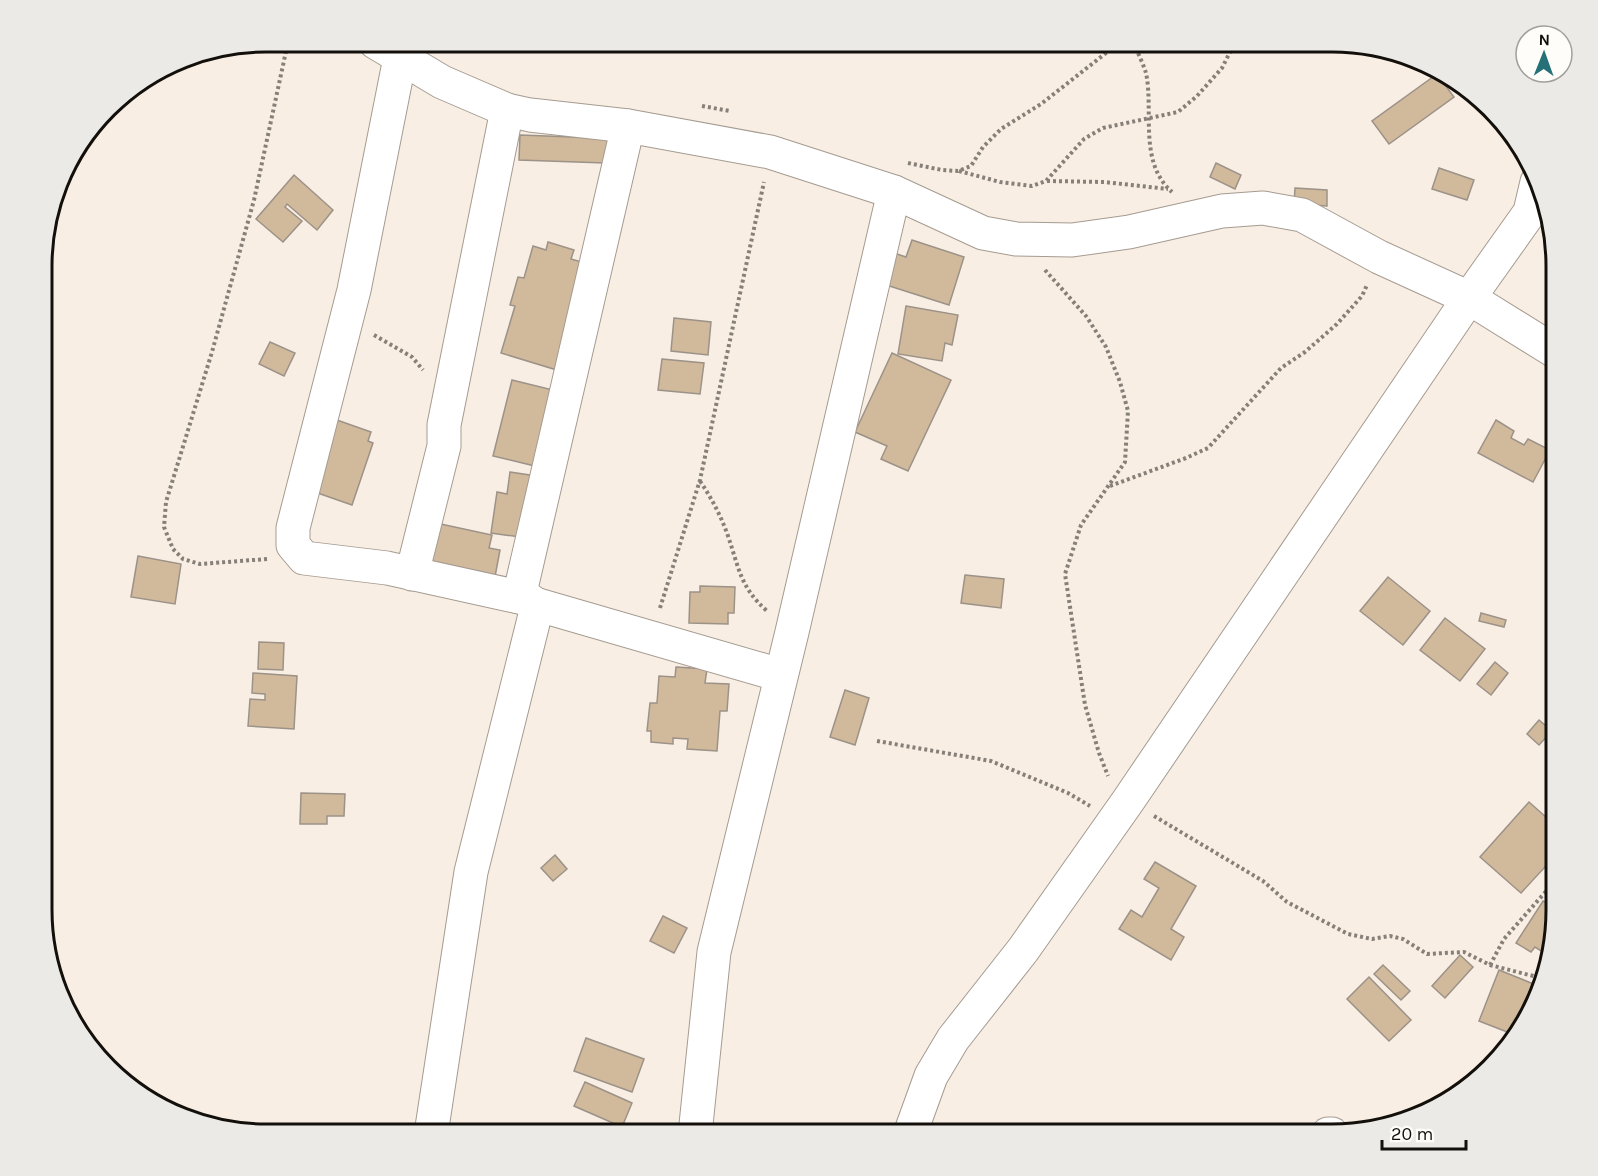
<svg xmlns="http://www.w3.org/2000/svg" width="1598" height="1176" viewBox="0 0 1598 1176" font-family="Karla,sans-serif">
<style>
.building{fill:#d1b99c;stroke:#9c9288;stroke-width:1.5}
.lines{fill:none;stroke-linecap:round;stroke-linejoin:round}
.street-casing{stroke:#a59b91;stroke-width:35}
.path{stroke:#878079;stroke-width:4;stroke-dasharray:3 3;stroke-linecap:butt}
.street{stroke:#fff;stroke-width:33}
.rim{fill:none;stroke:#13100c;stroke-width:3}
</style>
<rect width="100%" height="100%" fill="#f8eee3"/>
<g class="building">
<path d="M1437,74l17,23 -65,47 -17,-23z"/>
<path d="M520,135l104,4 -19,24 -86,-3z"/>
<path d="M1216,163l25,12 -6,14 -25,-12z"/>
<path d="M1439,168l35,12 -7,20 -35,-11z"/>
<path d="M294,175l39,35 -16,20 -30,-26 -2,3 17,14 -19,21 -27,-23z"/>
<path d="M1295,188l32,2v16l-33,-2z"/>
<path d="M912,240l52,17 -15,48 -69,-22 11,-31 15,5z"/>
<path d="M548,242l26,8 -3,9 21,6 -32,106 -59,-18 14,-47 -5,-1 8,-28 6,1 9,-32 13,4z"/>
<path d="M906,306l52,9 -6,30 -7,-2 -3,18 -44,-7z"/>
<path d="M674,318l37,4 -3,33 -37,-4z"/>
<path d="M270,342l25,11 -11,23 -25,-12z"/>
<path d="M892,353l59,27 -43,91 -27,-12 6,-13 -32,-14z"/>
<path d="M662,359l42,4 -4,31 -42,-4z"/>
<path d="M512,380l45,11 -18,76 -46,-11z"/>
<path d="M334,419l37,13 -3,9 5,2 -21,62 -43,-15z"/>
<path d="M1496,420l18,11 -3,7 13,7 4,-6 22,11 -17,32 -55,-29z"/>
<path d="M510,472l26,4 -9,62 -36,-5 6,-41 10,2z"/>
<path d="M436,523l56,12 -3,13 11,2 -6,32 -67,-14z"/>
<path d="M138,556l43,8 -6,40 -44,-7z"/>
<path d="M965,575l39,4 -3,29 -40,-5z"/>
<path d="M1388,577l42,34 -27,34 -43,-34z"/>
<path d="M700,586l35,1 -1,26h-6v11l-39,-1 1,-31h10z"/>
<path d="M1481,613l25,7 -2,7 -25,-6z"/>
<path d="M1445,618l40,31 -25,32 -40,-31z"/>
<path d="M259,642l25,1 -1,27 -25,-1z"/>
<path d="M1495,662l13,11 -17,22 -14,-11z"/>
<path d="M676,667l31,2 -2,14 24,1 -2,27h-7l-3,40 -30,-2 1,-10 -15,-1v6l-22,-2v-11h-4l3,-28h7l2,-27 16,1z"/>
<path d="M253,673l44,3 -3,53 -46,-3 2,-27 15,1v-6l-13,-1z"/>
<path d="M845,690l24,8 -14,47 -25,-8z"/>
<path d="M1539,720l13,11 -13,14 -12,-11z"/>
<path d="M301,793l44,1 -1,22h-17v8h-27z"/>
<path d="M1529,802l27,24v29l-35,38 -41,-36z"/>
<path d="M555,855l12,14 -14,12 -12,-13z"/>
<path d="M1155,862l41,24 -25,43 13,8 -13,23 -52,-31 12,-19 11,7 17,-29 -15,-9z"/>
<path d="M1543,901l13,8v15l-7,32 -14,-9 -4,5 -15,-9z"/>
<path d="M663,916l24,12 -13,25 -24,-12z"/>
<path d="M1460,955l13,12 -28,31 -13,-12z"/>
<path d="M1383,965l27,26 -9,9 -27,-26z"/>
<path d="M1499,970l42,17 -26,48 -36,-14z"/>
<path d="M1369,977l42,43 -22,21 -42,-42z"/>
<path d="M586,1038l58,21 -12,33 -58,-21z"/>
<path d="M585,1082l47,21 -10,24 -48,-21z"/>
</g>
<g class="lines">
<g class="street-casing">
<g id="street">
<path d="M375,42l67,40 65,28 23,5 98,11 142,26 124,40 89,41 33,6 56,1 57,-8 93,-21 41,-3 39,7 77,42 90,41 87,54"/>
<path d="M400,58l-46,232 -61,238v17l11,13 83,10 141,31 7,5v11l-64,257 -40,262"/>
<path d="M412,574l32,-128v-21l63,-315"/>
<path d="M519,597l109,-471"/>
<path d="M535,604l245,71"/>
<path d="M695,1134l19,-182 78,-320 102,-440"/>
<path d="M910,1134l21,-58 22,-37 70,-89 105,-149 341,-503 61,-86 7,-30"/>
<path d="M1328,1134h4"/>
</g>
</g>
<g class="path">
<path d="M1134,42c3,10 9,21 12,31 8,38 -8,89 26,119"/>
<path d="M702,106l28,5"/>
<path d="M908,163l34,7 16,1 13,-5 12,-19 18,-18 40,-25 79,-62"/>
<path d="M959,171l41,11 32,4 14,-5 38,-42 19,-11 75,-16 19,-16 25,-28 13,-26"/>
<path d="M1047,181l57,1 64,7"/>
<path d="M1546,242l10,23"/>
<path d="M1045,270l41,46 20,31 14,35 8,29 -3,51 -44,63 -16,49 20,131 14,48 9,23"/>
<path d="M374,335l38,22 11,13"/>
<path d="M700,481c12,18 21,35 28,55 11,32 12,51 39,75"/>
<path d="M1110,486l76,-28 22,-10 73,-80 24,-16 32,-28 25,-28 5,-11"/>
<path d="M267,559l-67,5 -17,-5 -10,-10 -9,-22 2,-25 46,-150 42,-152 34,-158"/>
<path d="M660,608l40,-128 64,-298"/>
<path d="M877,741l114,20 77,32 22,13"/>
<path d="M1154,816l109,65 24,21 61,32 24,5 18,-3 13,3 24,15 37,-2 26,13 55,14"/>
<path d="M1490,965l14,-26 52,-59"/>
</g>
<use href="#street" class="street"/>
</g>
<path d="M0 0H1598V1176H0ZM266 52H1332A214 214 0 0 1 1546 266V910A214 214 0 0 1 1332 1124H266A214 214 0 0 1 52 910V266A214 214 0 0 1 266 52Z" fill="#eceae7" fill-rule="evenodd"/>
<path class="rim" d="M266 52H1332A214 214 0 0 1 1546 266V910A214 214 0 0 1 1332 1124H266A214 214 0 0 1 52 910V266A214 214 0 0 1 266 52Z"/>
<g transform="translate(1544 54) rotate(1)"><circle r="28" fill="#fffdfa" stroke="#a19e9b" stroke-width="1.5"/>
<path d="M0-4.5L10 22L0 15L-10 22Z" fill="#267077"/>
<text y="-9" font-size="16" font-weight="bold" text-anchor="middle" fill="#13100c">N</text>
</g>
<path d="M1382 1140v9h84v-9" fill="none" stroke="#13100c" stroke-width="3"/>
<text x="1391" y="1140" font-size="18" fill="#13100c" stroke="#fffdfa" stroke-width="4.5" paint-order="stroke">20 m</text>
</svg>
